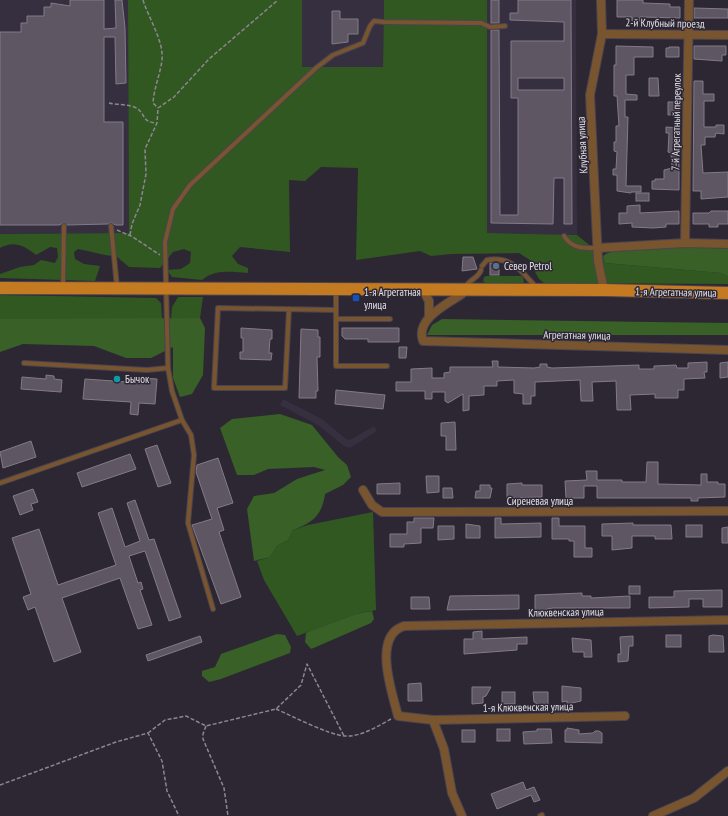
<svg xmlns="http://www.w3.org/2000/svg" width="728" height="816" viewBox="0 0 728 816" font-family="'PT Sans Narrow',sans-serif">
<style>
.built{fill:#362f40}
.green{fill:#325822}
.forest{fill:#386027}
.building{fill:#5e5763;stroke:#837a88;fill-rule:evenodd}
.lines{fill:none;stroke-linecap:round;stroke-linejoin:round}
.lane-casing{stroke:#494450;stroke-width:6}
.street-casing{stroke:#494450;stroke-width:10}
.primary-casing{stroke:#494450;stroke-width:14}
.path{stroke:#8b8791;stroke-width:1.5;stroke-dasharray:4 2;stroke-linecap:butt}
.lane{stroke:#78542f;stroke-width:4}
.street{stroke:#78542f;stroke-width:8}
.primary{stroke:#c47a20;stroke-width:12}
.service-dot{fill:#5c6f8a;stroke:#2c2733;stroke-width:1.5}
.transit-dot{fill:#1a4fb4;stroke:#2c2733;stroke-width:1.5}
.culture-dot{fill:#0f9aa8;stroke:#2c2733;stroke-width:1.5}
.labels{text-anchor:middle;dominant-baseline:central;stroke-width:3;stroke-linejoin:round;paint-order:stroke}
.street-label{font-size:11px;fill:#e1dfe7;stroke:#2c2733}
.poi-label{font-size:11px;fill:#e1dfe7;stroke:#2c2733;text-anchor:start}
</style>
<rect width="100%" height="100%" fill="#2c2733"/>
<g class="built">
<path d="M0,0h128l1,233 -129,1z"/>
<path d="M302,0h82l-1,67h-81z"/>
<path d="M487,0h89l1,235 -90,-2z"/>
<path d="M283,399l39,20 24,20 4,1 24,-14 3,5 -27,17 -6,-2 -26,-21 -38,-20z"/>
</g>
<g class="green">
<path d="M128,0h174v67h81l1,-67h103v233l90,2 26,21 2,7 116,10 7,4v7l-184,-1 -5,-4 -4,-7 4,-6 -20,-13 -67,1 -21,2 -11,-5 -64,9 2,-92 -37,-1 -16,14 -16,-1 1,72 -50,-5 -8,9 6,8 10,4v5c-16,-1 -33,-4 -46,7l-30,-3 -5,-7 14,-1 9,-6 1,-11 -7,-3 -11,3 -13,16 -31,-1 -13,-11c-13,0 -25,-5 -38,-7l-4,3 1,7 9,5 16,2 -5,15 -95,-3v-4l20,-7 14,-2 7,-5 14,3 3,-6 -1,-9 -7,-1 -14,8c-11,-9 -22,-15 -36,-7v-14l129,-1z"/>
<path d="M487,276h34l2,1 1,5 -3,2h-34l-4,-3 1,-4z"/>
<path d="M0,295l156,3 5,5 1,16h-162z"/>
<path d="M178,297h25l-3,21 -29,1 1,-12z"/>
<path d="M373,512l3,98 -20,4 -59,22 -33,-56 -7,-19 13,-4 7,-11 11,-6 5,-10 15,-5z"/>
</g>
<g class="forest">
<path d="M684,246l44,3v28l-7,-4 -116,-10 -2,-7c13,-11 62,-9 81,-10z"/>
<path d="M200,318l5,10 -2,47 -11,19 -12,3 -7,-19v-31l-22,11h-25l-32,-12 -71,-2 -23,8v-33z"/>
<path d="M442,319l286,4v12h-301l5,-10z"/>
<path d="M280,414l32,11 26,32 9,8 4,12 -8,8 -18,9c-3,22 -13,29 -32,36l-5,10 -11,6 -7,11 -16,4 -7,-52 7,-13 20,-3 23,-14 28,-9 -11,-3 -46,2 -14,6h-17l-17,-47 12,-9z"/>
<path d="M372,611l2,8 -3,4 -55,24 -5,2 -6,-7 1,-9 4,-2 46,-17z"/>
<path d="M277,634l8,1 6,12 -1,6 -69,26 -12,3 -7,-6v-5l13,-4 6,-13z"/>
</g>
<g class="building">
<path d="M70,0h34v29l12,-1 -1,-28h7l3,28 1,55 -10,1 -1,-47h-11v85h19v103h-7l-5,-2 -3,1 -41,1 -3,-2 -5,2h-59v-193h21v-9h6v-7h17v-9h7v-4l19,3z"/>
<rect x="491" y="0" width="8" height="23"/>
<path d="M518,0h53l1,224h-8v-46h-10l-1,46 -62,-1v-193h8l1,185h18v-117h-7v-57h53v-19l-54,-2v-7h8zM518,78h46v12h-46z"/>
<path d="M617,0h26v3l27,1v3h10v11l-40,-1v4h-8v-4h-15z"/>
<path d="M694,8l34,1v9h-34z"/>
<path d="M332,11h8v8h18v15h-10v8l-16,2z"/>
<path d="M616,46l37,1v10h-19v18h-8v19l11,1v5h-12v17h3l-2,69h15v6h-10v1l-14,-2v-16h-4v-6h3l1,-17 -3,-1v-9h2v-16h3l-2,-30h-3v-31h2z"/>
<path d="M694,46h32v9h-4v6l-28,-2z"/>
<path d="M669,47h10v10h-13v-9h3z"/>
<path d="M649,78h9l1,18h-10z"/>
<path d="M694,81h9v13h11v7h-10v26h12v-2h8v9l-8,-1 -1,4h-10v8h-4l2,28 25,-1v25l-27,2v-8h-8z"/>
<path d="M668,102h11v12l-11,1z"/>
<path d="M666,127l13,1v62l-27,-1v-8h3v-2h9v-9l8,-2 -1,-15 -3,-1 1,-19h-3z"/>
<rect x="636" y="193" width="13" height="8"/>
<path d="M640,205v8l39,-2v13h-13v3l-13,1 -21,-1v-4l-13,1v-11h8v-7z"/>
<path d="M711,211h17v13h-10v3h-9v-3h-16v-11h16z"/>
<path d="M463,257h10l4,12 -15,2z"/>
<rect x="490" y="263" width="9" height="12"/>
<path d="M241,328l31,2v9h-2l-1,14h3l-1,7 -31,-1v-7h3v-14h-2z"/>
<path d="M342,328h57v14h-31v-3h-23l-3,-3z"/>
<path d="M301,329l17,1v7h2v20h-3l1,34h-2v7h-17z"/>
<path d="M399,347h8l-1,11h-7z"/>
<path d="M492,361h6v6l36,1 6,-1v-3h7v3l5,1 87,-3v4h15v-3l22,-1 1,3h11v-5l19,-1v10h-3l1,6 -21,1v11h-6v8h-23v-4l-25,1 1,15h-14l-1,-29 -24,1 1,19h-12l-1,-21 -45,2v14h-4v8h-8v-10l-9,-1v-13l-17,1v5h-13v9l-15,1v14l-6,1v-17l-15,9 -3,-2v-9h-13v7h-7v-8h-29v-9h15v-13l21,-1v10h12v-5l6,-1v-5h43z"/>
<path d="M728,362v15l-8,1v-15z"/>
<path d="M46,375l8,1v3l8,1 -1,12 -40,-3 1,-12 24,2z"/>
<path d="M128,377l29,2 -2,25 -16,-1 -1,12 -8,-1 1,-12 -48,-3 2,-20 43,3z"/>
<path d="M336,390l49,5 -2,14 -48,-5z"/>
<path d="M455,422l1,28h-10v-14h-5v-13z"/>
<path d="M31,441l5,16 -33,11 -3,-16z"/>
<path d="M157,445l14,38 -13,4 -13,-38z"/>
<path d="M130,454l6,15 -54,18 -5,-14z"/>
<path d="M218,458l15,45 -16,5 7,22 -5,2 22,65 -20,7 -29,-79 20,-6 -16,-47 1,-7z"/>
<path d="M647,462h11v22l43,1v-11h6v8h11v2h7v13l-27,1v3h-7v-3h-94v-12h-13v12h-18l-1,-17 22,-1 -1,-9h11v9h25v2h24z"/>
<path d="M426,476h13v16l-12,1z"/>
<path d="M400,483v11h-23v-10z"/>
<path d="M522,483v2h20v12l-35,1v-14z"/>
<path d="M480,485h10v3h2l-2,10h-15l1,-7h4z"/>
<path d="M443,488h9l1,10h-10z"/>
<path d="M33,489l5,13 -7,2 2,6 -13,5 -7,-19z"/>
<path d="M135,500l14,40 5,-1 27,78 -12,4 -24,-70 -16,5 9,27 3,-1 2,7 -3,1 12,35 -14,4 -18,-51 -58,20 19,54 -27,10 -19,-55 -7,3 -5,-13 8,-3 -19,-56 27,-9 19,56 58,-20 -18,-52 14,-5 13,39 15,-6 -13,-38z"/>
<path d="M414,518h20l-1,10h-12v15l-17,1v3h-14v-13h17v-12h7z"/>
<path d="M495,518h6v6l40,-1v14l-46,1z"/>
<path d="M552,518h7v8h26v22h7v9h-18v-16h-5v-2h-17z"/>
<path d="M633,523v2h38l1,14h-17v-3h-23v12l-20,2v-14h-10v-12z"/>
<path d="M466,524l14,2v12h-14z"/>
<rect x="686" y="525" width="16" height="12"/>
<path d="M438,526h16v13l-16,1z"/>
<path d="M728,527v16h-6v-15z"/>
<rect x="629" y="586" width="11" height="8"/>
<path d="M722,590v17h-19v-8h-14v8l-40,1v-11h25v-6z"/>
<path d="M582,593v3h9v2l39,-2v12h-77l-6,1v1h-12v-15z"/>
<path d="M519,595v14l-72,1 3,-14z"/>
<path d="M411,597h18l1,12h-19z"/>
<path d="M482,631v8l45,-2v7h-10v6l-53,4v-15h9v-7z"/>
<rect x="666" y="635" width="15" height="12"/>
<path d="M713,635l10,1 1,16h-15v-16z"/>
<path d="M200,636l2,6 -54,19 -2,-6z"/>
<path d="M633,636v10h-4l-1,15 -10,1v-8h3l-1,-17z"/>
<path d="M572,638l19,2 1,17h-8v-5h-11z"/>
<path d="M421,683l1,18h-14v-17z"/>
<path d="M562,686l19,2v13l-14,3v-3l-5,1z"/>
<path d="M472,687h19l-5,9 -3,1v6l-11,1z"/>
<rect x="502" y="692" width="13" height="12"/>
<path d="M533,692h15v13h-9l-5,-3z"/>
<path d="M567,728l12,2v4l14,-1 2,-2h4l3,2v10l-37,-1v-12h2z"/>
<rect x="497" y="729" width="13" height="12"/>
<path d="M537,729h14l1,14 -28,1 -1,-12 14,-1z"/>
<rect x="462" y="730" width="13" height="12"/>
<path d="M523,782l3,8 8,-3 6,13 -6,2 -3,-7 -34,14 -6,-15z"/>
</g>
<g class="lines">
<g class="lane-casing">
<g id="lane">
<path d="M111,226l6,61"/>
<path d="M564,236c8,13 20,12 34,12"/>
<path d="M482,266l5,-6c25,-4 34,11 49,27"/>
<path d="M63,288l1,-62"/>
<path d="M465,288c3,-8 14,-10 16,-18"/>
<path d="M336,291v75h51"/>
<path d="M289,309l-4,79h-71l4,-80 118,2"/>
<path d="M336,319h54"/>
<path d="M24,363l123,7 21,-2"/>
<path d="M0,483l182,-63"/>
<path d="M213,609l-25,-86 6,-68 -3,-20 -9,-15 -10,-29 -4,-23 -3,-126 8,-33 17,-24 126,-117 17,-13 30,-12 7,-17 4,-5 10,1 97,1 9,4 15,-1"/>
<path d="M540,816l2,-1"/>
</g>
</g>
<g class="street-casing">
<g id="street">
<path d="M601,0l1,34 -12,61 8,166 6,29"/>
<path d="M602,34l126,1"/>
<path d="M685,243l4,-243"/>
<path d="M598,248l87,-5 43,1"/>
<path d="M423,290l6,11v16"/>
<path d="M464,291l-2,3c-15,10 -47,25 -39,47l305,9"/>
<path d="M363,490l9,15 10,7 346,-1"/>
<path d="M433,720l192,-4"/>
<path d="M462,816l-10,-23 -8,-44 -11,-29 -35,-4c-6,-24 -26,-80 6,-90l324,-6"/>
<path d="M653,816l41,-18 34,-27"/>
</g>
</g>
<g class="primary-casing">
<path id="primary" d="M0,288l604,2 124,3"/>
</g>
<g class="path">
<path d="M143,0c5,17 21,41 19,60 -2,15 -8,28 -9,43l5,5"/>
<path d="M109,103c8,2 22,1 29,6 8,7 4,13 19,14"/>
<path d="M117,230l16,7 27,18"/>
<path d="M130,235l2,-11 8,-19 6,-31 -1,-25 12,-26 1,-15 16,-11 35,-38 69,-59"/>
<path d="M276,709c16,7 53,26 69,27 16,1 33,-10 46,-17"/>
<path d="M206,726l-3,8v5l21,49 4,28"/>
<path d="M148,733l17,-13 21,-4 20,10 70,-17 25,-24 6,-21 37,72"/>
<path d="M0,785l116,-43 32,-9 14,28 5,30 12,25"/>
</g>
<use href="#lane" class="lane"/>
<use href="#street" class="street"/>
<use href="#primary" class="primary"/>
</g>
<circle class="service-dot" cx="496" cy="266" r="4"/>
<rect class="transit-dot" x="352" y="294" width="8" height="8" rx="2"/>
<circle class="culture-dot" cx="117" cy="379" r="4"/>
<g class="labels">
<g class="street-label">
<text transform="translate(665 23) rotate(1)">2-й Клубный проезд</text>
<text transform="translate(676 122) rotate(-89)">7-й Агрегатный переулок</text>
<text transform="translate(582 145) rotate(-93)">Клубная улица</text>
<text transform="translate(676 292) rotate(1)">1-я Агрегатная улица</text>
<text transform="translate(577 335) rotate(1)">Агрегатная улица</text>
<text x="540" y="501">Сиреневая улица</text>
<text transform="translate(566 612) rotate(-1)">Клюквенская улица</text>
<text transform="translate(528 707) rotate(-1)">1-я Клюквенская улица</text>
</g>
<g class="poi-label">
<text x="504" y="266">Север Petrol</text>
<text x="364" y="292">1-я Агрегатная<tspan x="364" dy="13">улица</tspan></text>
<text x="125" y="379">Бычок</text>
</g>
</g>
</svg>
